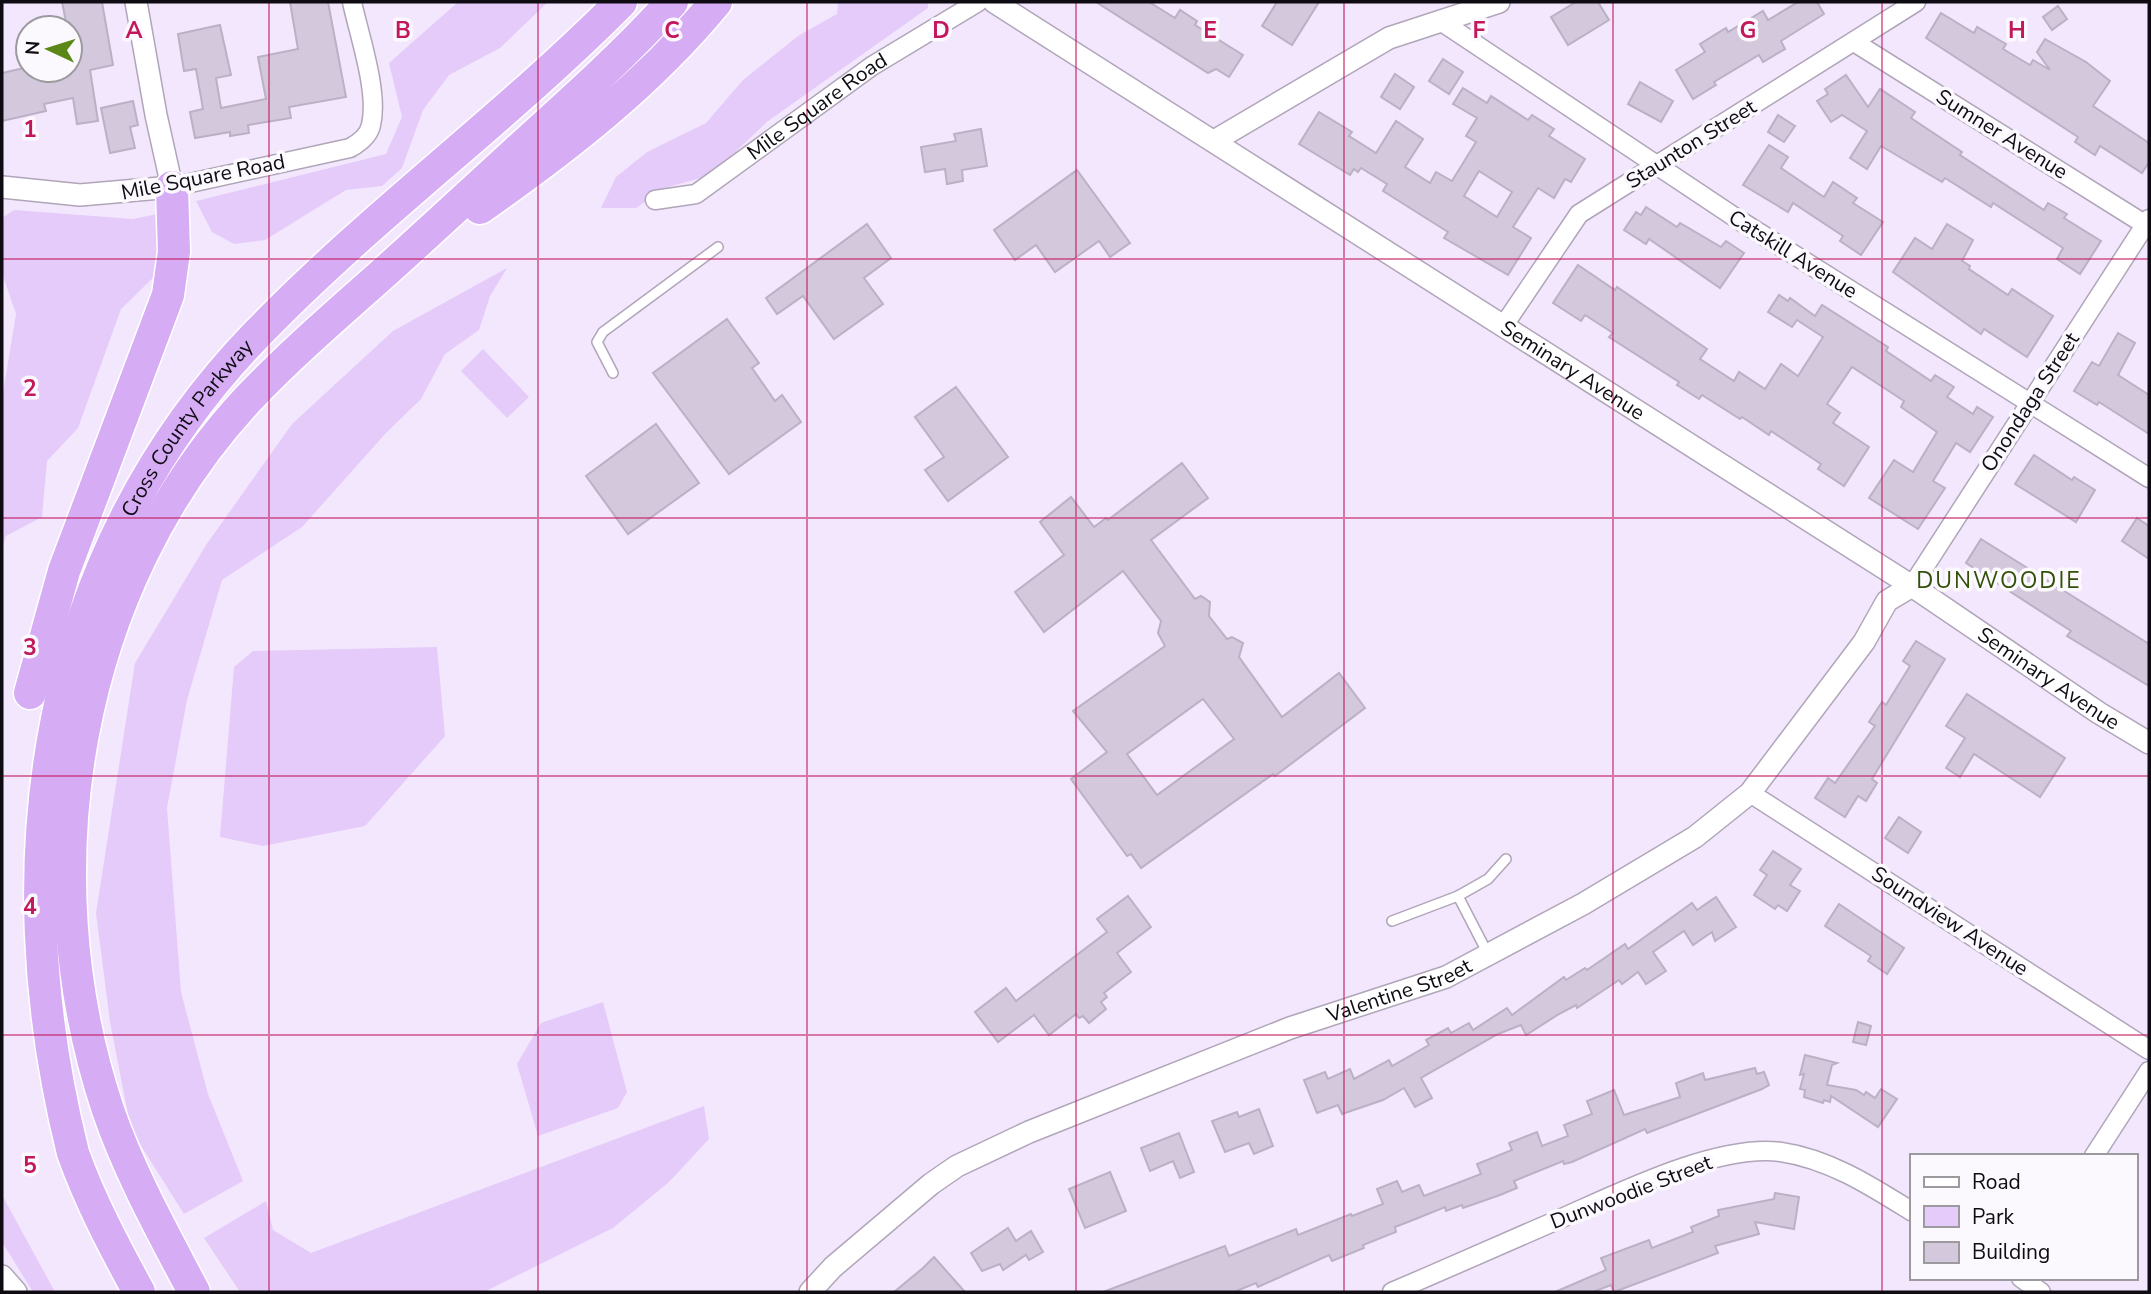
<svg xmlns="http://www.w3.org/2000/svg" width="2151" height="1294" viewBox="0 0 2151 1294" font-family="'Nunito Sans',sans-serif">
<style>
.green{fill:#e5cbfa}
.building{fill:#d4c8dd;stroke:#bbb0c5;stroke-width:2;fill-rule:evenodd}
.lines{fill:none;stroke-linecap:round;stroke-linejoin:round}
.service-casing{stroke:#b0a5b9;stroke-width:12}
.minor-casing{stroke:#b0a5b9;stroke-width:21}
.tertiary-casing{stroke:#b0a5b9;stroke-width:24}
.motorway-casing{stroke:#fff;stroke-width:35}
.service{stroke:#fff;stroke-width:9}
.minor{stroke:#fff;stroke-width:18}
.tertiary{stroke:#fff;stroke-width:21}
.motorway{stroke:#d6acf5;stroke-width:32}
.grid{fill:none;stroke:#c2185b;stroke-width:2;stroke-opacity:0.55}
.labels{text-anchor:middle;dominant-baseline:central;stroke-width:7;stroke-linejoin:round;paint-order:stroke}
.street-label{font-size:21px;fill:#0f0b12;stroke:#fbf9fd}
.neighbourhood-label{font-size:23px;letter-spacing:2px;fill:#335009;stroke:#fbf9fd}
.grid-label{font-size:23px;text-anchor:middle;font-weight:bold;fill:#c2185b;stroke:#fbf9fd;stroke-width:7;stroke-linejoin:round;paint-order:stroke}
</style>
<rect width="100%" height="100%" fill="#f3e7fd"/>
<g class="green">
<path d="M458,2h90l-48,46 -51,27 -26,35 -21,58 -20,18 -36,4 -81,50 -31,4 -22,-12 -16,-31 190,-47 16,-37 -13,-54z"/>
<path d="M838,2h90v6l-160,113 -57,54 -46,13 -29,20h-35l15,-31 31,-25 59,-29 37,-43 55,-44 39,-22z"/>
<path d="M14,210l119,9 29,-6 -5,61 -36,35 -43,119 -31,33 -5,56 -36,19 -4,13v-150l14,-85 -14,-41v-55z"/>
<path d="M507,268l-17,28 -11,34 -34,24 -24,45 -35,34 -84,94 -80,53 -35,120 -20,108 14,184 27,102 35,87 -59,33 -53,-84 -21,-108 -14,-109 39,-250 71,-118 86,-121 101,-93z"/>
<path d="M483,349l46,48 -22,21 -46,-47z"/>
<path d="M437,647l8,89 -80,90 -102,20 -43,-9 14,-170 19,-16z"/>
<path d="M603,1002l24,90 -9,16 -80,28 -21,-72 24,-41z"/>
<path d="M704,1106l5,33 -40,43 -56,46 -129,64h-244l-36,-54 62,-37 7,29 38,23z"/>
<path d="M2,1195l53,97h-22l-31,-50z"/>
</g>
<g class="building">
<path d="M62,2h40l11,63 -23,5 8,51 -21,3 -4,-26 -29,6 2,7 -44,10v-48l26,-6v3h47l-5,-43h-3z"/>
<path d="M290,2h38l18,95 -57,10 2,11 -43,7 1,8 -19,3v-4l-35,6 -5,-26 13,-3 -7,-40 -12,2 -6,-37 42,-9 11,50 -15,3 5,30 45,-9 -8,-42 40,-8z"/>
<path d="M1096,2h53l26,16 5,-8 17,11 -2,4 48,30 -14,22 -13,-8 -8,4z"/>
<path d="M1277,2h42l-27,43 -30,-19z"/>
<path d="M1576,2h22l11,18 -41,25 -17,-28z"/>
<path d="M1798,2h19l7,12 -43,27 4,8 -22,13 -4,-7 -45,27 2,3 -23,14 -17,-29 29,-18 -5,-8 26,-16 2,4 35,-21 5,9z"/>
<path d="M2058,6l9,13 -15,11 -9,-13z"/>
<path d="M1941,13l33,20 3,-6 29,17 -3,5 27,16 3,-5 17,10 -13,-18 8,-13 41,23 24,19 -17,25 56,37v19l-7,11 -42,-27 -5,9 -20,-13 3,-5 -152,-99z"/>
<path d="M1443,59l20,13 -14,22 -20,-13z"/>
<path d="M1395,74l19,13 -14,22 -19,-12z"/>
<path d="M1846,75l22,32 12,-18 35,23 -4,6 51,34 -2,3 84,55 4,-7 19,11 -3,4 37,23 -21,33 -23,-15 6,-11 -70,-45 -2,4 -46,-29 -3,4 -61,-36 -14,23 -17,-11 17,-27 -25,-16 -11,7 -14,-21 11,-7 -3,-5z"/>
<path d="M1640,82l33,19 -12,21 -33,-18z"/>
<path d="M1463,88l24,15 4,-7 37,24 4,-5 22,14 -5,7 36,23 -14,23 -6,-3 -11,19 -16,-10 -25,39 18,11 -23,37 -64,-37 4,-6 -65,-41 4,-7 -26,-16 -3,4 -4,-3 -4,6 -51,-31 20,-32 33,20 -3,4 27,17 20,-32 27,18 -18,28 25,16 6,-11 16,9 24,-39 -10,-6 11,-18 -24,-14zM1479,171l33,21 -15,25 -33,-21z"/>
<path d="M133,101l5,24 -8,2 5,21 -25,5 -9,-45z"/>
<path d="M1778,115l17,11 -11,16 -16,-10z"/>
<path d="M981,129l6,37 -25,4 1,11 -16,3 -2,-15 -20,3 -4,-25 35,-6 -2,-7z"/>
<path d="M1769,145l19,12 -7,11 43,29 9,-15 24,16 -4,5 30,19 -22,33 -21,-14 3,-5 -50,-33 -5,9 -45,-27z"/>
<path d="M1077,170l53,73 -20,14 -11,-16 -44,31 -19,-27 -21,15 -21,-30z"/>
<path d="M1646,207l31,20 3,-4 41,24 5,-6 18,12 -24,35 -71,-49 -3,5 -22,-14 12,-18 5,3z"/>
<path d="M867,224l24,34 -27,20 19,26 -49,35 -31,-43 -26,18 -11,-16z"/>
<path d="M1947,224l26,16 -11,21 8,5 -1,3 39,26 4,-6 41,27 -26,41 -43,-28 -3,5 -88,-62 22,-34 17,11z"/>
<path d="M1578,265l37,25 2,-3 90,62 -7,10 34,22 5,-9 26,17 16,-25 17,12 25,-39 -26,-17 -5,7 -24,-15 11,-17 9,6 2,-3 25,18 7,-11 66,42 -2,4 45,30 4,-6 19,12 -7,10 26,17 4,-7 16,10 -23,35 -14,-9 -23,38 12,7 -27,41 -49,-31 25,-38 19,12 24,-40 -36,-25 3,-6 -52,-34 -25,37 13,9 -7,10 36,24 -25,39 -26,-17 3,-5 -50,-33 -2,4 -27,-18 -2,2 -38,-24 -3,4 -22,-14 2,-3 -70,-45 4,-4 -28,-18 -4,6 -28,-18z"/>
<path d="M727,319l32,44 -7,5 23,33 7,-6 19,27 -72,52 -76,-101z"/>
<path d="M2118,333l17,10 -17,32 31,20v39l-50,-32 -2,3 -23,-14 18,-29 7,4z"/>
<path d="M956,387l52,70 -60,44 -23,-31 19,-13 -29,-40z"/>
<path d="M656,424l43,59 -71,51 -42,-58z"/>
<path d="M2034,455l38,25 2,-3 21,13 -19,32 -61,-38z"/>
<path d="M1182,463l26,35 -57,42 44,59 6,-3 9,6 -1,14 18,23 5,-2 11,6 -4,14 43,60 57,-44 26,35 -90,68 -2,-2 -132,94 -10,-14 -4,2 -56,-77 36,-27 -34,-41 92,-65 -7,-13 3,-12 -38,-50 -79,61 -29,-40 49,-37 -24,-33 31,-25 23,30 12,-9 2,2zM1203,699l31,40 -77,56 -30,-41z"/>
<path d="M2137,518l12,8v33l-27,-18z"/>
<path d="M1981,539l168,105v42l-82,-50 4,-5 -105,-68z"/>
<path d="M1916,641l29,18 -73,120 5,4 -11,18 -8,-5 -13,21 -30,-19 13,-20 7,5 40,-57 -6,-4 13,-20 4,3 24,-39 -7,-5z"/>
<path d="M1967,694l98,64 -25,39 -66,-43 -14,23 -14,-9 19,-30 -19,-12z"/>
<path d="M1899,817l22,15 -13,21 -23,-15z"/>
<path d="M1773,851l28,18 -11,16 10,6 -13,20 -9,-6 -3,4 -21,-14 13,-20 -7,-5z"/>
<path d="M1128,896l23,31 -34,26 14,19 -27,21 3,4 -6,5 5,7 -17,14 -6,-7 -4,2 -3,-4 -27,21 -15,-20 -36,27 -23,-30 31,-24 10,13 91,-69 -10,-13z"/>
<path d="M1716,897l20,30 -21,14 -3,-9 -19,13 -9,-14 -31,21 13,19 -20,13 -8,-12 -16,12 -3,-4 -42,28 -1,-3 -17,9 -33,21 -5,-10 -23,9 -77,44 11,20 -17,9 -11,-19 -21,12 -41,14 -4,-9 -21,8 -13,-33 21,-8 3,7 22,-10 4,10 35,-19 3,6 37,-21 -3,-5 22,-12 3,5 18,-10 4,7 34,-22 5,7 52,-38 2,3 19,-12 2,2 38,-26 3,5 64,-46 5,7z"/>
<path d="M1839,904l65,44 -17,26 -19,-13 3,-5 -46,-30z"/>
<path d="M1858,1022l13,4 -5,19 -13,-3z"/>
<path d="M1805,1055l32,8 -5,2 -5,20 29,5 8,5 2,-3 9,6 6,-9 16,10 -19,28 -47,-31 -1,6 -6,-2 -1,3 -19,-6 1,-7 -5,-1 4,-15 -4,1z"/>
<path d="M1755,1068l2,6 7,-2 5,13 -7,4 -115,44 -2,-4 -73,33 -8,2 -1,-3 -49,20 3,7 -17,7 -37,13 -1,-3 -16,6 -1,-4 -32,13 -18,7 1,5 -33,13 1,3 -32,13 -3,-6 -71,32 -2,-4 -22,9h-131l122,-46 4,10 67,-27 2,6 53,-21 1,2 31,-12 -6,-15 20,-8 5,11 17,-7 5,11 57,-22 -4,-10 35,-14 -3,-7 28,-11 5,14 26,-10 -4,-11 28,-11 -5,-13 27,-11 10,25 56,-18 -4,-14 27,-10 2,7z"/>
<path d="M1259,1109l14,37 -19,8 -5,-11 -24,9 -13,-31 25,-9 2,5z"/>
<path d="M1179,1133l15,39 -14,6 -7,-17 -23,10 -9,-23z"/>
<path d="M1110,1172l16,39 -41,17 -16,-39z"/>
<path d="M1775,1193l24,4 -5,32 -39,-7 4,12 -44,12 3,7 -104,39 -3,-7 -18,7h-38l51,-22 -5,-12 48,-18 3,8 41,-16 -2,-5 28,-11 -1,-6 56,-11z"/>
<path d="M1008,1228l8,13 15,-10 12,21 -14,8 -3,-5 -23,15 -3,-6 -18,7 -11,-18z"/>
<path d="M934,1257l31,35h-71l29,-24z"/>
</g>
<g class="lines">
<g class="service-casing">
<g id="service">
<path d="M613,373l-16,-31 6,-10 115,-85"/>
<path d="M1458,896l30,-17 18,-20"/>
<path d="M1392,921l66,-25 30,58"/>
</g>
</g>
<g class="minor-casing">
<g id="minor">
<path d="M1442,22l297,198 410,258"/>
<path d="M1854,42l295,185"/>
<path d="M172,187l178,-39c9,-5 19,-13 21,-23 8,-33 -12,-90 -19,-123"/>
<path id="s1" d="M655,200l41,-6 176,-128 106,-64"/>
<path d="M1504,325l75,-111 337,-212"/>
<path d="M1912,586l237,-367"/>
<path d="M1750,793l399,257"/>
<path d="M2094,1156l55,-85"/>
<path d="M2021,1278l20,14"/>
<path d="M1392,1292c54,-23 108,-47 161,-70 60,-26 163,-79 228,-70 48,7 90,34 130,59"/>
</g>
</g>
<g class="tertiary-casing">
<g id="tertiary">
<path id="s2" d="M994,2l918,584 187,127 50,30"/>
<path d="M1214,141l175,-103 110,-36"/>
<path d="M2,187l78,8 92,-8 -16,-72 -20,-113"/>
<path d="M2,1276l14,16"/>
<path id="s3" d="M810,1292l23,-25 98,-83 26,-18 72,-34 261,-104 156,-51 137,-73 112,-67 55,-44 114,-151 23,-41 25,-15"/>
</g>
</g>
<g class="motorway-casing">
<g id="motorway">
<path d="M480,208c87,-61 168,-124 236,-206"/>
<path d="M30,693l34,-122 104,-276 6,-43 -2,-65"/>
<path id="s4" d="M139,1292c-24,-44 -49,-91 -66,-139 -73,-292 -30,-598 184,-819 114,-118 248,-215 364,-332"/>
<path d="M194,1292c-31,-59 -64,-118 -86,-182 -80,-239 -34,-524 140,-711 41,-43 86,-82 130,-121 47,-42 92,-84 138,-126 53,-48 107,-96 156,-150"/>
</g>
</g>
<use href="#service" class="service"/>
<use href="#minor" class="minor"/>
<use href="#tertiary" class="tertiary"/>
<use href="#motorway" class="motorway"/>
</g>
<path class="grid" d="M269,2v1290M538,2v1290M807,2v1290M1076,2v1290M1344,2v1290M1613,2v1290M1882,2v1290M2,259h2147M2,518h2147M2,776h2147M2,1035h2147"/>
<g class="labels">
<g class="street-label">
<text stroke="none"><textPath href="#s1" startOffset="191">Mile Square Road</textPath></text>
<text transform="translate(2002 134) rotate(32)">Sumner Avenue</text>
<text transform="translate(1691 144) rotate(-32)">Staunton Street</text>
<text transform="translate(203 177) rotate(-11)">Mile Square Road</text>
<text transform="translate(1793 254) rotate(32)">Catskill Avenue</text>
<text stroke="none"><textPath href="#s2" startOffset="686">Seminary Avenue</textPath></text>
<text transform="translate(2030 402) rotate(-57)">Onondaga Street</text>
<text stroke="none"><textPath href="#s4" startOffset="914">Cross County Parkway</textPath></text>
<text stroke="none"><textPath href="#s2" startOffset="1253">Seminary Avenue</textPath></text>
<text transform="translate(1950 921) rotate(33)">Soundview Avenue</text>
<text stroke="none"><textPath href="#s3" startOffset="670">Valentine Street</textPath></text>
<text transform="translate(1631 1192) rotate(-21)">Dunwoodie Street</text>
</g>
<g class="neighbourhood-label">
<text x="1999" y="580">DUNWOODIE</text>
</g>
</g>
<g class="grid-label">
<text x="134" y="38">A</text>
<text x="403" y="38">B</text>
<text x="672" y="38">C</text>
<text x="941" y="38">D</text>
<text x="1210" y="38">E</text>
<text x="1479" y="38">F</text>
<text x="1748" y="38">G</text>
<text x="2017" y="38">H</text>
<text x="30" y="137">1</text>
<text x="30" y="396">2</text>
<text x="30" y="655">3</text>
<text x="30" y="914">4</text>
<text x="30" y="1173">5</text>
</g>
<rect width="2151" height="1294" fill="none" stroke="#0f0b12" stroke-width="7"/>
<rect x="1910" y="1154" width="228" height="126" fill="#fbf9fd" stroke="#9d9a9f" stroke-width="2"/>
<rect x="1924" y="1177" width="35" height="10" fill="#ffffff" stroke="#9d9a9f" stroke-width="2"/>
<text x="1972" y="1189" font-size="21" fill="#0f0b12">Road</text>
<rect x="1924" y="1206" width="35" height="21" fill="#e5cbfa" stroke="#9d9a9f" stroke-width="2"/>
<text x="1972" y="1224" font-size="21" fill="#0f0b12">Park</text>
<rect x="1924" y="1242" width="35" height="21" fill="#d4c8dd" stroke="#9d9a9f" stroke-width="2"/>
<text x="1972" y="1259" font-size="21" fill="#0f0b12">Building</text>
<g transform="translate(49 49) rotate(274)"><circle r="33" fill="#fbf9fd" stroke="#9d9a9f" stroke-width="2"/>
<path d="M0-5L12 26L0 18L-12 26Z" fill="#5a8717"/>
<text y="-10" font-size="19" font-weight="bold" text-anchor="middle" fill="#0f0b12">N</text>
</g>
</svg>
